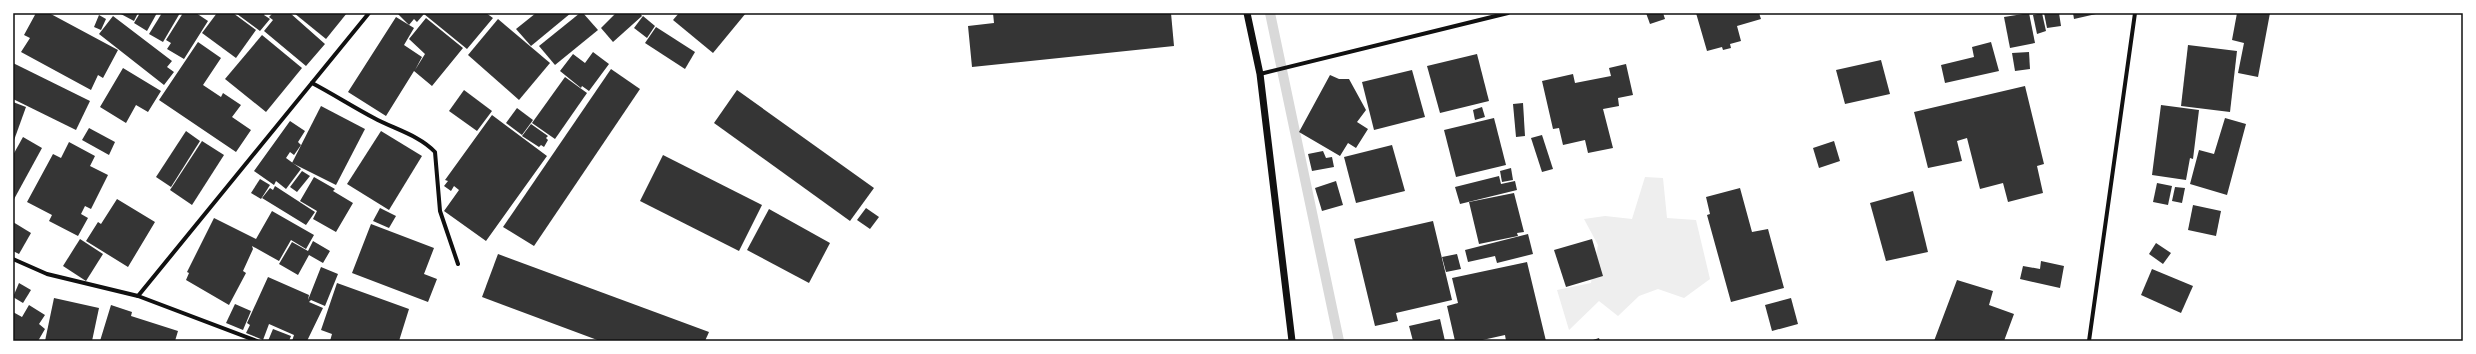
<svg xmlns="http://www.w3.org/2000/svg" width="2476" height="354" viewBox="0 0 2476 354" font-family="Quicksand,sans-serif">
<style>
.green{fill:#eee}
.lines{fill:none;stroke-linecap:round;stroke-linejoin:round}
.stream{stroke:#d9d9d9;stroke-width:10}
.building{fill:#353535}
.minor{stroke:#111;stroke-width:4}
.tertiary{stroke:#111;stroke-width:7}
.neatline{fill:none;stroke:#111;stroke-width:1.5}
</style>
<rect width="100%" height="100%" fill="#fff"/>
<path class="green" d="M1645,177l18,1 4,40 29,2 14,59 -26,19 -26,-9 -19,7 -21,20 -19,-15 -30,29 -12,-40 34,-7 7,-38 -14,-26 21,-3 27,3z"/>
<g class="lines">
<path class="stream" d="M1270,13l69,328"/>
</g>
<g class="building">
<path d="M36,13h13l69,37 -15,28 -5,-3 -7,15 -70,-38 9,-14 -6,-3z"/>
<path d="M119,13h19l-4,8z"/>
<path d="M140,13h17l-10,18 -13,-8z"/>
<path d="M162,13h18l-17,29 -14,-8z"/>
<path d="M183,13h13l12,8 -24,38 -17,-10 4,-6 -5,-3z"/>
<path d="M217,13h16l23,17 -20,28 -34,-25z"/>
<path d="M238,13h27l-1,2 6,4 -10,12 -23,-17z"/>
<path d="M273,13h17l35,31 -19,22 -42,-35 9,-11 -4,-3z"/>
<path d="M294,13h53l-21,26z"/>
<path d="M397,13h89l7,5 -26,31 -43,-35 -7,8 -3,-3 -5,6z"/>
<path d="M536,13h35l-40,33 -15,-17z"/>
<path d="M580,13h3l15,17 -43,35 -16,-19z"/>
<path d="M616,13h24l2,3 -29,26 -12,-14z"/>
<path d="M679,13h67l-33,40 -40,-33z"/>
<path d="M993,13h178l3,33 -202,21 -4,-41 26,-3z"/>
<path d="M1646,13h17l2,6 -15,5z"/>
<path d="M1696,13h63l2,6 -24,7 4,15 -11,3 1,4 -8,2 -1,-3 -15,4z"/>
<path d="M2029,13l6,30 -25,5 -6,-31z"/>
<path d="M2042,13l4,18 -9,3 -4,-19z"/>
<path d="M2044,13h15l2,13 -14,2z"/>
<path d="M2073,13h23v1l-22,5z"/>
<path d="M2237,13h33l-12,64 -20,-4 6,-30 -12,-3z"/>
<path d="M99,15l7,4 -5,11 -7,-3z"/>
<path d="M113,16l59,45 -5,6 7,5 -10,13 -65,-51z"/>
<path d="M643,16l12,10 -8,12 -13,-10z"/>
<path d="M396,17l18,11 -10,17 18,12 -7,13 10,-16 -16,-15 17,-21 37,30 -31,38 -18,-15 -28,45 -38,-24z"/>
<path d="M498,19l52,44 -31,37 -51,-45z"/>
<path d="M656,27l39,25 -10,17 -40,-26z"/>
<path d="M262,35l40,33 -36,44 -41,-33z"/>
<path d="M198,42l23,16 -18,27 18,12 2,-4 18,12 -9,12 19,13 -15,22 -77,-52z"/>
<path d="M1991,42l8,29 -54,12 -4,-18 33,-8 -2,-10z"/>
<path d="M2188,45l49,6 -7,61 -49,-6z"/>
<path d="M593,52l16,12 -20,27 -7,-5 -1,2 -21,-17 13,-17 12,9z"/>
<path d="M2029,52l1,17 -15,2 -3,-18z"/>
<path d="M1477,54l12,47 -49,12 -13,-47z"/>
<path d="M1881,60l9,34 -45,10 -9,-34z"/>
<path d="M13,63l77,38 -14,29 -63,-31z"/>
<path d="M1626,64l7,31 -15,3 1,8 -16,3 10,39 -25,5 -3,-13 -22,5 -4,-17 -6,1 -11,-48 31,-7 2,9 36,-7 -2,-8z"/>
<path d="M123,68l38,23 -13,21 -12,-7 -10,18 -26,-16z"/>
<path d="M611,69l29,20 -106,157 -31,-19z"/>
<path d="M1412,70l13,47 -51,13 -12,-48z"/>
<path d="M1330,75l9,4h10l17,31 -9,12 11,7 -12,19 -8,-5 -8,13 -41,-24z"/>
<path d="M565,77l22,16 -32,46 -23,-16z"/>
<path d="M2025,86l19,78 -7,2 6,27 -35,9 -5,-19 -23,6 -13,-51 -10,3 5,20 -34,7 -14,-56z"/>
<path d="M464,90l28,21 -15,20 -28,-20z"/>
<path d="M737,90l137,98 -24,33 -136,-98z"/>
<path d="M13,102l13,5 -13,36z"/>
<path d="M1523,103l2,33 -9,1 -3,-33z"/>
<path d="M2161,105l38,5 -6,49 -3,-1 -4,22 -34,-5z"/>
<path d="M321,106l44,23 -29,56 -44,-22z"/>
<path d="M1482,107l3,10 -10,3 -2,-10z"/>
<path d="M517,108l16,12 -11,15 -16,-12z"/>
<path d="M492,115l55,41 -61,85 -42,-30 15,-21 -5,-4 -3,5 -7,-5 4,-5 -3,-1z"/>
<path d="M1494,118l12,47 -50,12 -12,-47z"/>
<path d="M2225,118l21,6 -19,71 -37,-11 9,-34 15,4z"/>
<path d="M290,121l15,10 -7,11 3,3 -7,10 -4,-3 -4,6 15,11 -15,20 -10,-8 -2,4 -20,-14z"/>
<path d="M531,124l17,12 -2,2 2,2 -4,7 -3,-2 -2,2 -17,-11z"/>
<path d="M89,128l26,14 -6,13 -27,-15z"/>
<path d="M186,131l14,10 -29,46 -15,-10z"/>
<path d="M381,131l41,25 -33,54 -42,-26z"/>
<path d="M1542,135l11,34 -11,3 -11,-34z"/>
<path d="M23,137l19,11 -29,53v-46z"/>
<path d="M202,141l22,14 -32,50 -22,-15z"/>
<path d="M1834,141l6,20 -21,7 -6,-20z"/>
<path d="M69,142l26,14 -5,10 18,9 -17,34 -6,-3 -4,8 7,4 -10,18 -29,-15 3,-6 -25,-13 26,-48 8,4z"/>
<path d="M1392,145l13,46 -49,12 -12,-46z"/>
<path d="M1323,151l3,7 6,-1 2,10 -22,4 -4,-17z"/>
<path d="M663,155l99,50 -23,46 -99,-50z"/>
<path d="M1511,168l2,12 -11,2 -2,-11z"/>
<path d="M302,171l8,5 -13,16 -7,-5z"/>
<path d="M1499,176l2,8 14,-3 2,9 -57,14 -5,-17z"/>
<path d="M314,177l21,12 -2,2 20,12 -17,29 -23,-13 4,-8 -17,-10z"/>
<path d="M260,179l10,6 -9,14 -10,-6z"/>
<path d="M1336,181l7,24 -21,6 -7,-23z"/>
<path d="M2157,183l15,3 -4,19 -15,-3z"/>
<path d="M275,186l40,26 -9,13 -44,-27 8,-10 3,2z"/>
<path d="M2175,187l10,1 -3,15 -10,-2z"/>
<path d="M1740,188l12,44 16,-3 16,59 -53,14 -24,-87 3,-1 -4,-17z"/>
<path d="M1913,191l15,61 -42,9 -16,-58z"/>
<path d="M1514,193l10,39 -7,1 1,3 -39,8 -10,-42z"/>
<path d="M117,199l38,23 -27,45 -42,-26 12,-19 3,2z"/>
<path d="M2193,205l28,6 -5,25 -28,-6z"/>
<path d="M380,208l16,8 -7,12 -16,-7z"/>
<path d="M866,208l13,9 -9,12 -13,-9z"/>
<path d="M769,209l61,34 -21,40 -62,-33z"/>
<path d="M272,211l42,24 -8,14 -15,-9 -12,21 -27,-15 1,3 -10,22 3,2 -17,32 -43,-25 3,-7 -2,-1 27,-54 42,21z"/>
<path d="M1433,221l19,79 -56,13 2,8 -23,5 -21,-87z"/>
<path d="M13,222l18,11 -12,21 -6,-3z"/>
<path d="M371,224l63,24 -10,26 13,5 -9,23 -76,-29z"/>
<path d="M1528,234l5,20 -36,9 -2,-7 -27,6 -3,-12z"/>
<path d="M80,239l23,15 -17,27 -23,-15z"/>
<path d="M1592,239l11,37 -37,11 -12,-37z"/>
<path d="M313,241l17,10 -7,12 -14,-8 -11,20 -19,-11 13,-22 16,9z"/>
<path d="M2156,243l15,10 -8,11 -14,-10z"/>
<path d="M498,254l211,78 -4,9h-105l-118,-44z"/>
<path d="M1457,254l4,15 -15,3 -4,-15z"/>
<path d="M2041,261l23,5 -4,22 -40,-9 3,-13 17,3z"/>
<path d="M1527,262l19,79h-40l-1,-6 -27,6h-23l-8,-35 11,-3 -6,-25z"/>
<path d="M321,267l17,7 -13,32 -14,-6 -2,2 14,6 -16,33h-15l2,-6 -25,-11 -6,16 -17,-7 4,-8 -3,-2 21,-46 41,18 -1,5z"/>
<path d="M2152,269l41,17 -12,27 -40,-18z"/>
<path d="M1957,280l36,11 -4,14 25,9 -10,27h-70z"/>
<path d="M19,283l12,7 -8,13 -10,-6z"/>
<path d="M337,283l72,26 -10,32h-69l2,-7 -11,-4z"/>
<path d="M54,298l45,10 -7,33h-47z"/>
<path d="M1791,298l7,26 -26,7 -7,-26z"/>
<path d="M235,304l16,7 -8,19 -17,-7z"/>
<path d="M29,305l16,10 -6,9 6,5 -7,12h-25v-29l9,5z"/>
<path d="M111,305l21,7 -1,4 47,15 -3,10h-75z"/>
<path d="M1440,319l5,22h-32l-4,-15z"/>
<path d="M273,329l18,7 -2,5h-21z"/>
<path d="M1599,338l1,3h-10z"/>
</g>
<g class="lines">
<g class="minor">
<path d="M1260,74l248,-61"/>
<path d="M312,83c21,11 41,24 62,35 20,11 45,17 61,34l5,59 18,53"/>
<path d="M13,259l34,15 91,22 119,45"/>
<path d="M138,296l231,-283"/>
<path d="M2089,341l46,-328"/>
</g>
<path class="tertiary" d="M1247,13l13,61 32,267"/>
</g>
<rect width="2476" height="354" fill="none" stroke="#ffffff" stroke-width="28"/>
<rect x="14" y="14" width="2448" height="326" class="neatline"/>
</svg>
